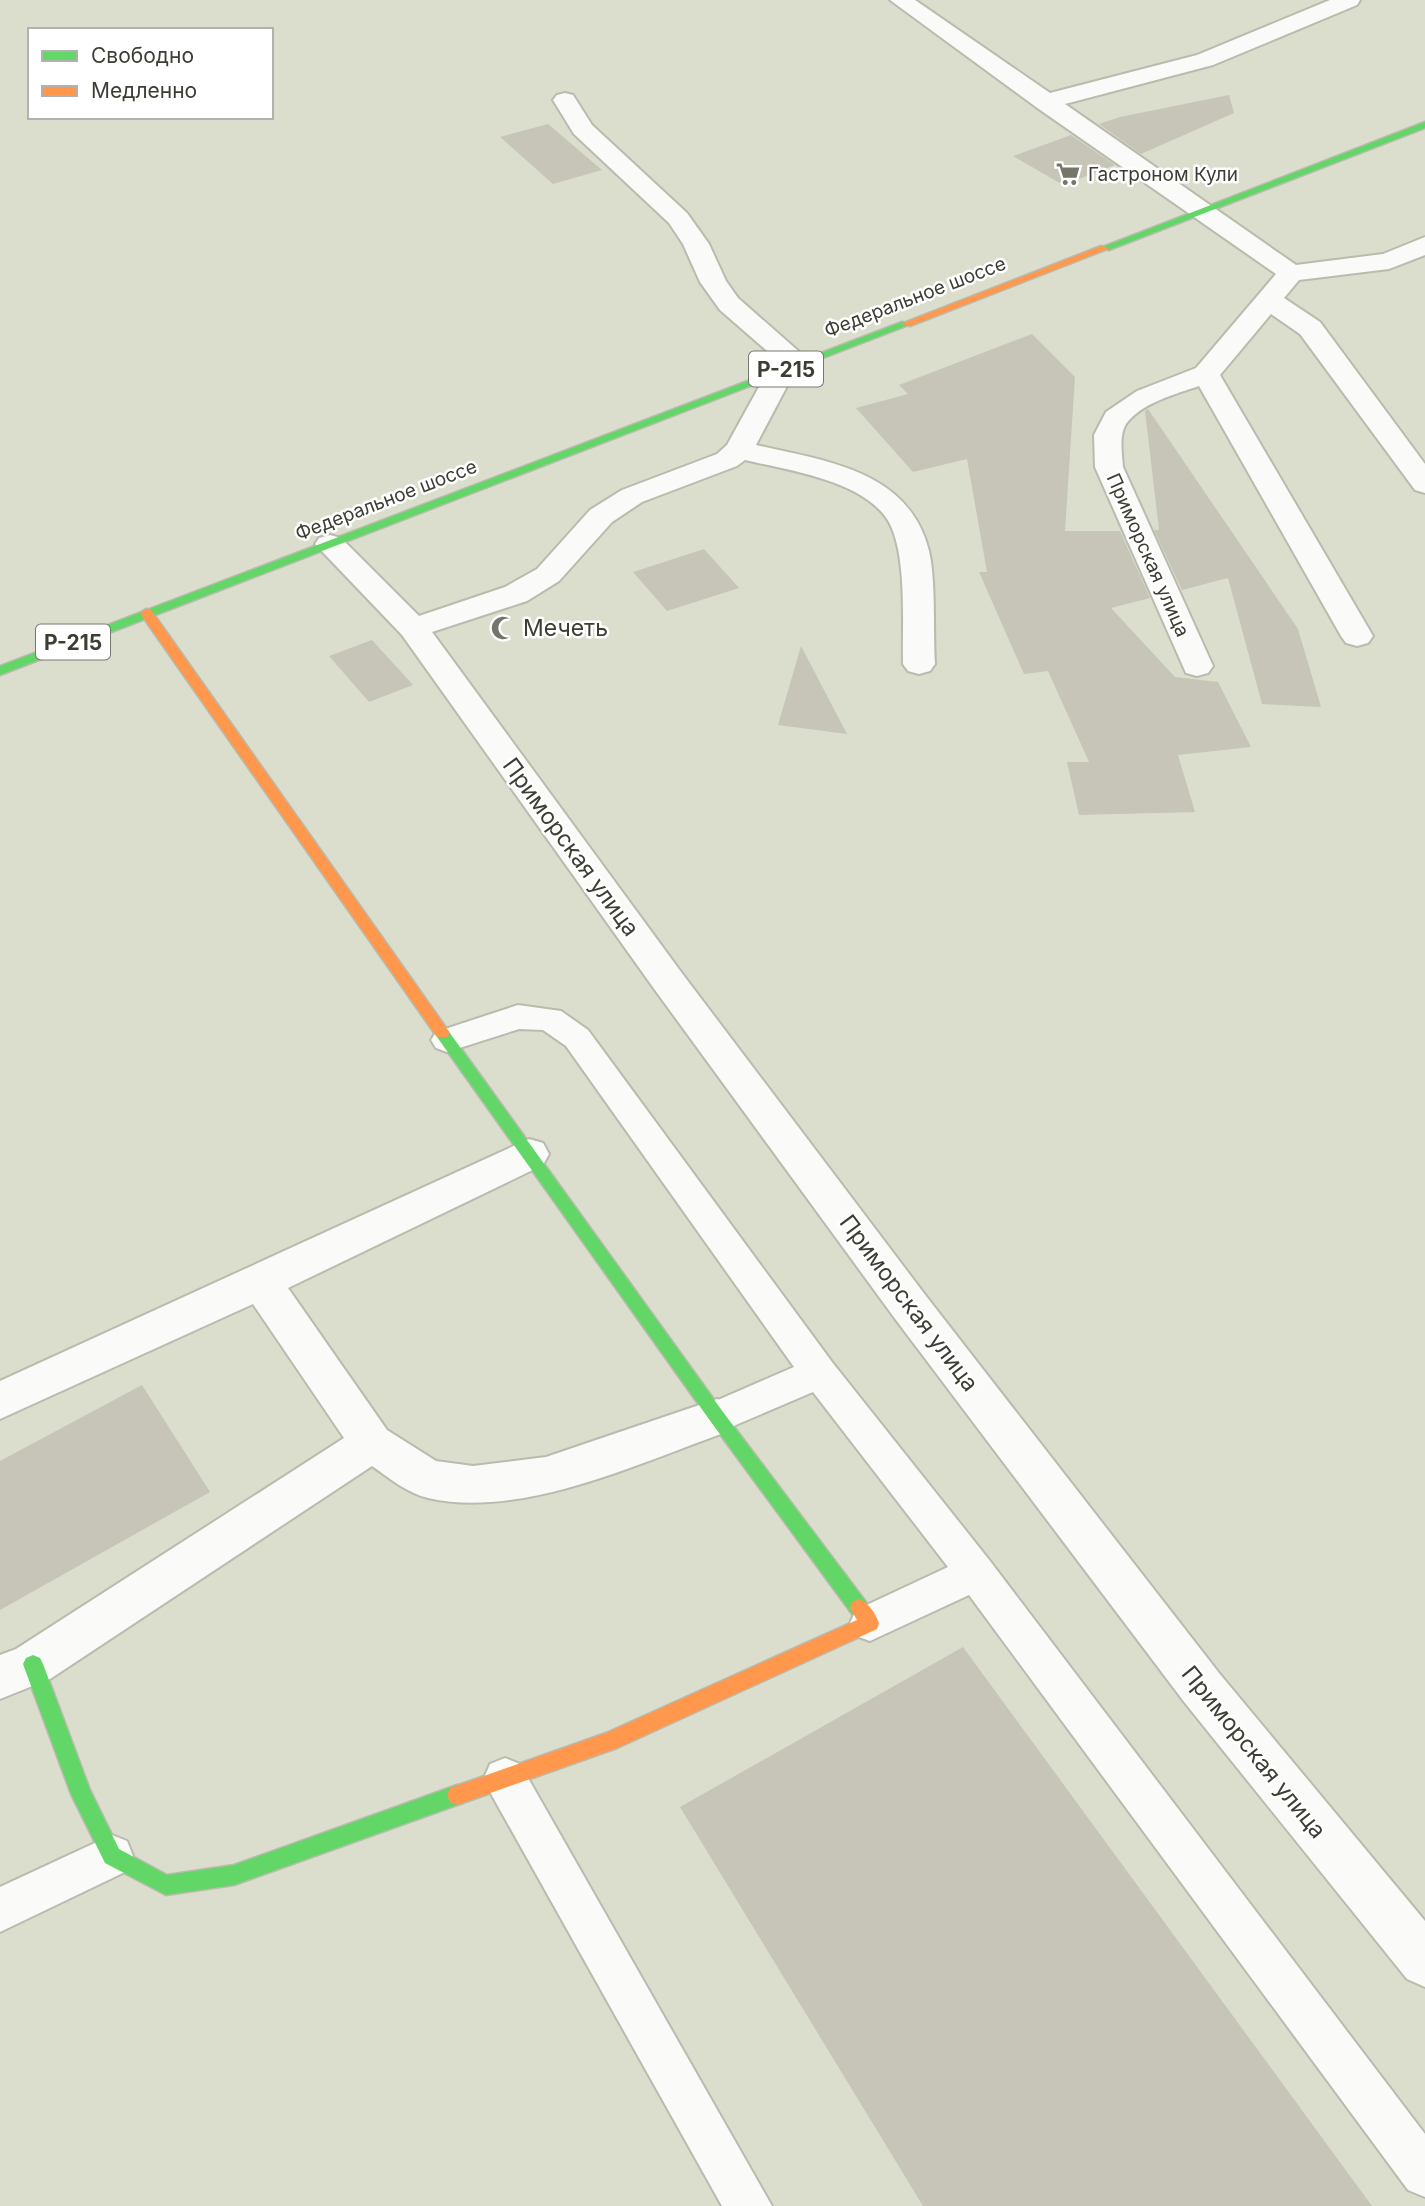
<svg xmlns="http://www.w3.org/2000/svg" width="1425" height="2206" viewBox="0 0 1425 2206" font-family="Inter,sans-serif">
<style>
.building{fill:#c6c5b8}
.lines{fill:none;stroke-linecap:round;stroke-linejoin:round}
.lane-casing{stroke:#b9bbae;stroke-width:4}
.street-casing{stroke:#b9bbae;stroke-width:4}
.fast-casing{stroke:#b9bbae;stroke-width:3}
.slow-casing{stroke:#b9bbae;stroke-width:3}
.lane{fill:#fafaf8;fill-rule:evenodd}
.street{fill:#fafaf8;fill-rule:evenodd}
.fast{fill:#63d668;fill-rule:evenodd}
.slow{fill:#ff974d;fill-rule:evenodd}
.labels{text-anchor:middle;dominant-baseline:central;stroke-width:5;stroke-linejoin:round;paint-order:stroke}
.far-poi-label{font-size:19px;fill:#3c3e33;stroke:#fff;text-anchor:start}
.far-street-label{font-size:19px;fill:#3c3e33;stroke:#fff}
.shield{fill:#fff;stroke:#767870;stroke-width:2}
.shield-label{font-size:21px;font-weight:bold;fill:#3c3e33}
.poi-label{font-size:23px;fill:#3c3e33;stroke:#fff;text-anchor:start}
.street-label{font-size:23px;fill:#3c3e33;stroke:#fff}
</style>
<rect width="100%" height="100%" fill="#dbdecd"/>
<g class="building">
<path d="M1229,95l5,18 -93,41 -42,-30 21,-7z"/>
<path d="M548,124l54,46 -49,14 -53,-47z"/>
<path d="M1071,135l44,30 -52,20 -50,-29z"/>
<path d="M1032,334l43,43 -10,154h55l30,67 -39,10 64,69 43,5 33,65 -73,8 17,57 -116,3 -12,-53h22l-41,-91 -24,3 -45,-102h8l-20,-113 -54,13 -57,-64 52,-14 -9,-9z"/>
<path d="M1148,409l150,220 23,78 -59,-3 -34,-126 -46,12 -28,-60h5l-14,-119z"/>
<path d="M704,549l35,39 -72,23 -34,-39z"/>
<path d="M372,640l41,45 -44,17 -40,-46z"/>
<path d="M801,646l46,88 -69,-9z"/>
<path d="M142,1385l68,107 -210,118v-149z"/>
<path d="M963,1647l409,559h-449l-243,-399z"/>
</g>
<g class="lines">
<g class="lane-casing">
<g id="lane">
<path d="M518,1005l43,6 27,19 244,332 158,199 435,573v63l-17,-7 -439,-595 -99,46 -14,-5 -6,-13 6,-13 92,-43 -135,-175 -96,41 -13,-5 -6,-11 6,-11 90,-39 -228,-321 -23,-16 -24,-1 -72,23 -11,-4 -5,-8 5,-8z"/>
<path d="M505,1758l15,6 252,442h-50l-232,-414 -6,-14 6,-14z"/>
<path d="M112,1835l15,6 6,15 -6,15 -127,61v-45z"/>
</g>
</g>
<g class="street-casing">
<g id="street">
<path d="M890,0h25l135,93 147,-38 133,-55h30l-3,5 -144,60 -148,39 231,161 87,-11 42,-17v18l-36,14 -90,11 -15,18 36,24 105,142v29l-10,-3 -115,-156 -29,-20 -51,61 153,261 -5,7 -11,3 -11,-3 -5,-7 -142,-250c-23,8 -58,17 -73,38 -7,11 -4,30 -3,43l90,199 -5,7 -11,3 -11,-3 -91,-206 -1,-32 12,-23 31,-21 59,-23 80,-94 -240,-167z"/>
<path d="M565,93l8,2 19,30 95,88 22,31 17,37 12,17 75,66 -4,6 -14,1 -39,74c69,16 153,25 173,106 7,30 4,80 6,113l-5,7 -11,3 -11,-3 -5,-7c-1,-38 5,-113 -16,-145 -26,-39 -100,-49 -142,-59l-8,6 -95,36 -30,20 -53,59 -32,20 -95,31 249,340 245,324 293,377 206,248v66l-18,-8 -222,-276 -289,-383 -241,-330 -253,-355 -87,-91 4,-6 11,-3 11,3 78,78 86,-29 32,-18 53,-59 32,-20 95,-36 10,-9 44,-80 10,-2 -61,-53 -20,-28 -17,-38 -14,-21 -95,-89 -21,-34 4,-5z"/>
<path d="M529,1139l14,4 6,11 -6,11 -255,123 99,142 49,31 37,5 73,-9 171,-58 15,5 7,13 -7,13c-89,31 -210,90 -304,68 -21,-5 -39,-20 -56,-32l-322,213 -50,20v-44l16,-6 328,-211 -91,-134 -253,115v-38z"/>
</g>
</g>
<g class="fast-casing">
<g id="fast">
<path d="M1425,122v6l-316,122 -9,-2z"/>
<path d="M902,322l9,2 -911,351v-9z"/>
<path d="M442,1027l5,2 276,383 143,190 2,6 -2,6 -7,3 -7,-3 -141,-192 -274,-385 -3,-4z"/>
<path d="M33,1655l7,3 3,6 47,126 29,59 48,26 67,-10 223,-80 7,3 3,7 -3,7 -7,3 -223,80 -68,10 -61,-32 -34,-69 -48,-130 3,-6z"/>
</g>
</g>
<g class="slow-casing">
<g id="slow">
<path d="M1101,246l9,2 -200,78 -9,-2z"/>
<path d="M146,609l5,1 296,419 3,4 -3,4h-10l-297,-424z"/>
<path d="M859,1599c10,4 16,14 20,24l-2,6 -260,119 -160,57 -7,-3 -3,-7 3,-7 156,-55 251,-113 -7,-12 2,-6z"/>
</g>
</g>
<use href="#lane" class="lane"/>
<use href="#street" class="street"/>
<use href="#fast" class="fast"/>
<use href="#slow" class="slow"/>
</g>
<defs>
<g id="supermarket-bare" transform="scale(1.89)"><path d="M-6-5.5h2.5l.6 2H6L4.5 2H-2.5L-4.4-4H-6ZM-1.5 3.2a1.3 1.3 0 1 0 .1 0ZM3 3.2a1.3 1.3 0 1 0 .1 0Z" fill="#747669" stroke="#fff" stroke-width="2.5" paint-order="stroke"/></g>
<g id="mosque-bare" transform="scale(1.89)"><path d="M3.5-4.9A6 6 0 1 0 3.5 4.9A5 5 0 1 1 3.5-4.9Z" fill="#747669" stroke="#fff" stroke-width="2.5" paint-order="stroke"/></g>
</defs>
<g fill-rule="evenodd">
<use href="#supermarket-bare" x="1068" y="174"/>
<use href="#mosque-bare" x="503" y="628"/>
</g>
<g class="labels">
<g class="far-poi-label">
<text x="1088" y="174">Гастроном Кули</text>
</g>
<g class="far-street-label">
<text transform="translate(915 297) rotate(-21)">Федеральное шоссе</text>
<text transform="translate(386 500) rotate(-21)">Федеральное шоссе</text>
<text transform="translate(1148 555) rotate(66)">Приморская улица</text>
</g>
<g class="shield">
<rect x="749" y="351.5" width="74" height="35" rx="5"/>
<rect x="36" y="624.5" width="74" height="35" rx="5"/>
</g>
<g class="shield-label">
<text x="786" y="369">Р-215</text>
<text x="73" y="642">Р-215</text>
</g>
<g class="poi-label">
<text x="523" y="628">Мечеть</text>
</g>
<g class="street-label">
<text transform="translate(571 847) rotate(54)">Приморская улица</text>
<text transform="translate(909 1303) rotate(53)">Приморская улица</text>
<text transform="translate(1254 1752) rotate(51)">Приморская улица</text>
</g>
</g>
<rect x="28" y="28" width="245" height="91" fill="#ffffff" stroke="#b1b2ad" stroke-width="2"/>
<rect x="42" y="51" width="35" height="10" fill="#63d668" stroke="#b1b2ad" stroke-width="2"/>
<text x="91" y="63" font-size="21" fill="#3c3e33">Свободно</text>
<rect x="42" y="86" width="35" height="10" fill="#ff974d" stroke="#b1b2ad" stroke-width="2"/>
<text x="91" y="98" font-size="21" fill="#3c3e33">Медленно</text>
</svg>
